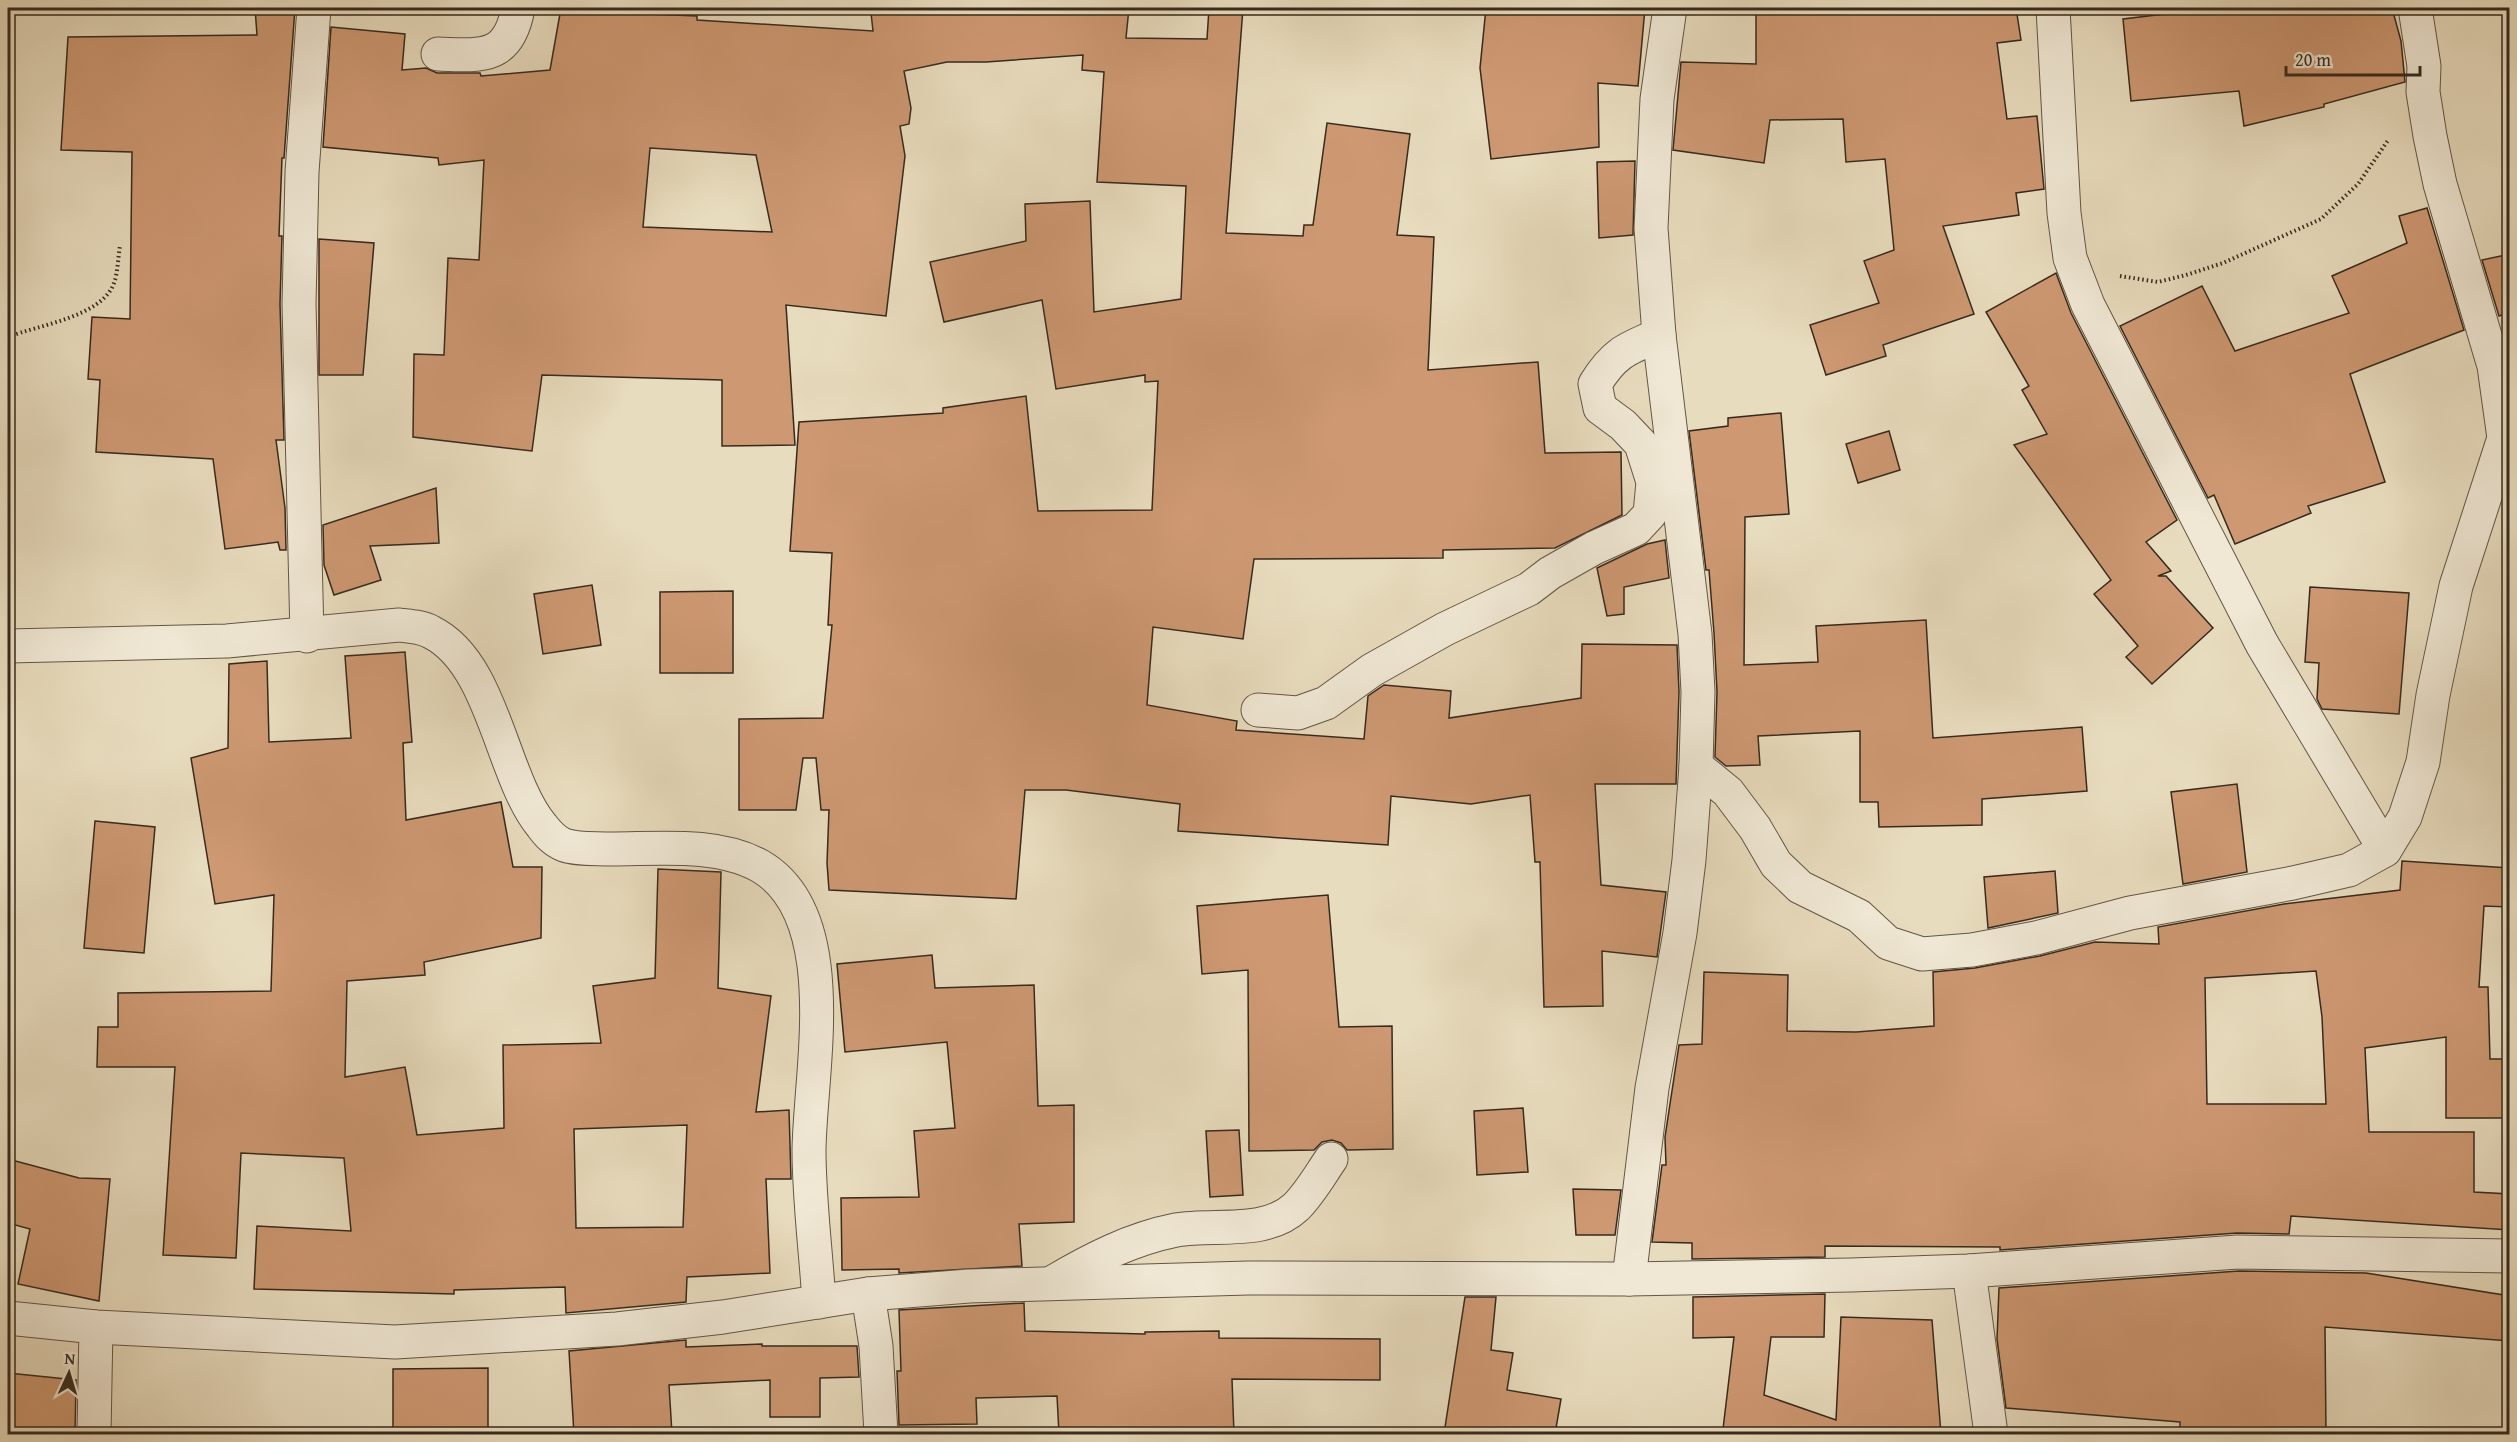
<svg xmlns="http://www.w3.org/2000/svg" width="2517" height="1442" viewBox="0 0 2517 1442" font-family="'Gentium Book Plus',serif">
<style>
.building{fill:#cd9872;stroke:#362a1e;stroke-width:1.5;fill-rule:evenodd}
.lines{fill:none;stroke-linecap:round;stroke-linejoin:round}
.minor-casing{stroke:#625646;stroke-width:35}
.path{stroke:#362a1e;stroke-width:4;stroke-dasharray:1.5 3;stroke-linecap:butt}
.minor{stroke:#f0e8d5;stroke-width:33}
</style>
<rect width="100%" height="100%" fill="#e8dcbe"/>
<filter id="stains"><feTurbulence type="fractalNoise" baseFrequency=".00333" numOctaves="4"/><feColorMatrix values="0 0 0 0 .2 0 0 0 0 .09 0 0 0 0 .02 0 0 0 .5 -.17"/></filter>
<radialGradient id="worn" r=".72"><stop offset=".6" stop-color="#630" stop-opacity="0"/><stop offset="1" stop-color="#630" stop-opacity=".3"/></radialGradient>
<g class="building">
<path d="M255,8h40l-11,150h-2l-3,78h3l-2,68 4,136h-8l9,68 1,42h-6l-2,-8 -53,7 -12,-90 -117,-7 4,-72 -12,-1 4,-62 38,2 2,-167 -71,-2 7,-113 189,-2z"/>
<path d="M561,8h63l-1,5 74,3v4l176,11 -2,-18 123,-2v-3h135l-3,30 81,1 2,-31h34l-17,225 77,3 1,-11h9l14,-102 83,11 -13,101 37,2 -6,133 110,-8 7,91 76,-1 1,63 -67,33 -112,2v8l-189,1 -11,80 -90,-12 -6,78 90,16 -1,9 128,9 4,-43 16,-11 67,6 -2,27 132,-20 1,-54 95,1 2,47 -3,92h-81l6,101 65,7 -9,65 -55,-6 1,55 -59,1 -4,-145h-5l-5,-67 -59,9 -80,-8 -3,49 -210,-14 2,-27 -114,-14h-41l-9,109 -187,-9 -2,-27 2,-53h-8l-5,-52h-13l-7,52h-57v-91l84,-1 9,-93h-4l4,-72 -42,-2 9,-129 144,-9v-5l83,-12 12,115 114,-1 6,-129 -13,1v-7l-89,14 -14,-89 -98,22 -14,-60 96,-21 -1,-37 65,-3 4,111 87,-13 5,-113 -89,-4 7,-110 -22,-2 1,-15 -97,7h-39l-43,9 7,37 -2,16 -9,2 5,30 -19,160 -100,-11 9,140 -73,1v-66l-180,-5 -10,76 -119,-14 1,-83 30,1 4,-97 31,2 5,-100 -45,5 -1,-7 -115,-11 8,-120 74,7 -3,36 24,-2 11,5h43l1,3 69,-6zM650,148l106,7 16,77 -129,-5z"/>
<path d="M1486,8h159l-7,78 -40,-3 1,64 -108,12 -11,-91z"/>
<path d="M1756,8h260l5,32 -24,3 10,76 30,-3 7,73 -28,4 3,22 -76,11 31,88 -91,31 3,11 -60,19 -16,-50 69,-22 -15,-42 30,-11 -9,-91 -39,3 -3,-43 -73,1 -6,43 -91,-13 8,-88 75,2z"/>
<path d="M2216,8h176l9,33 4,41 -81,22v3l-80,19 -5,-35 -108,10 -8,-82z"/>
<path d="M1635,161l-2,74 -34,3 -2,-76z"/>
<path d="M2427,208l37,122 -114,44 35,108 -77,24 3,7 -76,31 -21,-49 -6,3 -88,-172 82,-40 33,65 114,-38 -17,-37 75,-33 -8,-27z"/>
<path d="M319,239l55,4 -11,132h-44z"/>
<path d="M2510,254v58l-11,4 -17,-56z"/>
<path d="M2056,273l15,40 106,207 -31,22 25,29 -13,5h8l47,52 -61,56 -26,-27 12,-11 -44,-52 17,-14 -97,-135 33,-11 -25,-44 7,-4 -43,-74z"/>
<path d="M1781,413l8,101 -44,3 -1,148 74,-3 -2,-36 110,-6 7,118 149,-11 5,64 -105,8v26l-103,2 -1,-25h-18v-71l-102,5 2,29 -34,1 -11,-9 2,-65 -3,-59 -5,-63h-3l-17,-139 39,-5v-8z"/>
<path d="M1889,431l11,39 -42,13 -12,-39z"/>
<path d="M436,488l3,55 -69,3 11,34 -47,15 -10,-30 -1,-40z"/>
<path d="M1665,540l4,38 -45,9v27l-17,2 -10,-48 50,-24z"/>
<path d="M592,585l9,60 -58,9 -9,-60z"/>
<path d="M2310,587l99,6 -10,121 -77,-5 -5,-10 2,-36 -14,-1z"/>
<path d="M733,591v82h-73v-81z"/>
<path d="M405,652l7,90 -9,1 3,77 95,-18 12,65h29l-1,71 -117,24 1,13 -78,6 -2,96 60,-10 12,68 87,-7 -1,-83 98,-2 -8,-57 62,-8 3,-109 63,3 -3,116 53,8 -15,116 33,-2 2,69h-25l4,94 -83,4 -1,25 -120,11 -1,-26 -111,3v4l-200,-5 3,-63 94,5 -7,-73 -103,-5 -5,105 -73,-3 12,-188h-78l1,-40h20v-34l153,-2 3,-96 -59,9 -24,-146 37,-10 1,-84 38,-3 2,81 82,-4 -6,-82zM687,1125l-4,102 -107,1 -2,-99z"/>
<path d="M2237,784l10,88 -64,12 -12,-92z"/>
<path d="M95,821l60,6 -11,126 -60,-5z"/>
<path d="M2402,861l108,7v39l-26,-1 -5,81h9l2,72h20v59h-64v-81l-81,11 4,84h105v60l36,2v36l-219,-14 -2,18 -52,-1 -237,17v-3l-175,-1v11l-133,2v-16l-40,-1 10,-77h4l-1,-28 14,-92 23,-1 2,-72 84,3 -1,56 69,1 78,-6 -1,-54 42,-4 65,-12 55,-14 64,2 -1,-17 126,-23 116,-14zM2316,971l6,46 4,87h-119l-2,-126z"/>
<path d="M2055,871l3,42 -70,15 -4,-51z"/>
<path d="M1328,895l11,132 53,-1 1,123 -46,1 -6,-7 -9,-3 -10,2 -8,8 -65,1 -1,-181 -46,4 -5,-68z"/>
<path d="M932,955l3,33 99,-3 4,121 36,-1v117l-55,2 3,42 -123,7v-4l-57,1 -1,-72 78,-1 -5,-66 41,-3 -8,-86 -102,10 -8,-88z"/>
<path d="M1523,1108l5,64 -51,3 -3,-64z"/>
<path d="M1239,1130l4,65 -33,2 -4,-66z"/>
<path d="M8,1159l71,19 31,1 -11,122 -81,-17 12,-55 -22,-6z"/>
<path d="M1573,1189l48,1 -6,45h-39z"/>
<path d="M2239,1271l127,2 144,23v45l-185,-14 1,107h-146v-12l-174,-14 -9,-69 2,-51z"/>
<path d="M1825,1294l-1,43h-53l-7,58 72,25 5,-103 91,3 9,114h-163l-55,-5 11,-92 -41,1v-41z"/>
<path d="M1465,1297h31l-5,53 22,3 -6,37 54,9 -6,35h-111z"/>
<path d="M1024,1303l1,28 120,3v-2l74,-1v7l161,1v41l-148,-1 2,55h-175l-2,-38 -81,2 1,26 -78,1 -2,-54h4l-2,-61z"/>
<path d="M686,1340v7l76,-3v2h95l2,31 -39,1v39h-50v-37l-101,5 3,49h-98l-5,-83z"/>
<path d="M488,1368v66h-95v-65z"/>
<path d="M8,1373l68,7 -1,54h-67z"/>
</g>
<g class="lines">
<g class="minor-casing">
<g id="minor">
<path d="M2053,8l11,205 6,45 18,47 174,339 123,206"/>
<path d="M438,54c45,2 71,5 80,-46"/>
<path d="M307,636l-8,-332 3,-132 12,-164"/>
<path d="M8,646l219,-5 172,-16c11,1 23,2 32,7 63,31 70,145 111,194 6,8 12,15 22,19 14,5 32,3 47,4 47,0 106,-7 149,17 84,49 50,204 49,284 0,50 7,102 10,152"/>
<path d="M1258,710l40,3 28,-10 46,-33 73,-41 84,-40 21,-16 44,-25 42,-19 14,-15 3,-32 -12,-38 -18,-19 -23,-17 -5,-24c19,-31 31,-35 64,-49"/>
<path d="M1696,766l32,26 27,36 21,36 24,23 59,29 29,27 34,11 50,-4 64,-12 94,-25 163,-30 56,-13 36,-20 20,-33 18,-55 10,-67 23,-109 48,-148 -10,-72 -54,-182 -10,-48 -7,-44 1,-26 -9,-58"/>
<path d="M1969,1271l22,163"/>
<path d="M1629,1279l23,-191 28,-155 9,-73 7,-94 2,-74 -3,-58 -36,-299 -8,-107 6,-129 13,-91"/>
<path d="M1053,1282c39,-23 78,-43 123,-52 38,-7 89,6 120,-23 14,-14 24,-32 35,-48"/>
<path d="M868,1294l8,52 5,88"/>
<path d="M8,1318l88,9 299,15 222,-13 106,-12 145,-23 101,-8 279,-8 381,1 222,-4 118,-4 269,-19 272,4"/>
<path d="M94,1434l2,-107"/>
</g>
</g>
<g class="path">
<path d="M2120,276l38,6 28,-7 37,-12 98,-44 37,-35 31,-45"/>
<path d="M8,337c30,-12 94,-20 106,-54 4,-11 4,-26 6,-37"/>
</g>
<use href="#minor" class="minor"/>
</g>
<rect width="2517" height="1442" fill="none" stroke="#e8dcbe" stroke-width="30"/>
<rect x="9" y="9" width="2499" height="1424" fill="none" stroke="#362a1e" stroke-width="3"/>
<rect x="15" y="15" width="2487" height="1412" fill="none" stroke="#362a1e" stroke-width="1.5"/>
<g transform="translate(69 1373) rotate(4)" stroke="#f0e8d5" stroke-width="4.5" paint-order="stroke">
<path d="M0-4.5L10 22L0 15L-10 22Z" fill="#362a1e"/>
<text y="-9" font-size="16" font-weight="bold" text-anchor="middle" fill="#362a1e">N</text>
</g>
<path d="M2286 66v9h134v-9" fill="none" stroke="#362a1e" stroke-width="3"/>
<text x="2295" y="66" font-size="18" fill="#362a1e" stroke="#f0e8d5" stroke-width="4.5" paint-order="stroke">20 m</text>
<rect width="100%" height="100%" filter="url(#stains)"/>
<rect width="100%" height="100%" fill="url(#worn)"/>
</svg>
